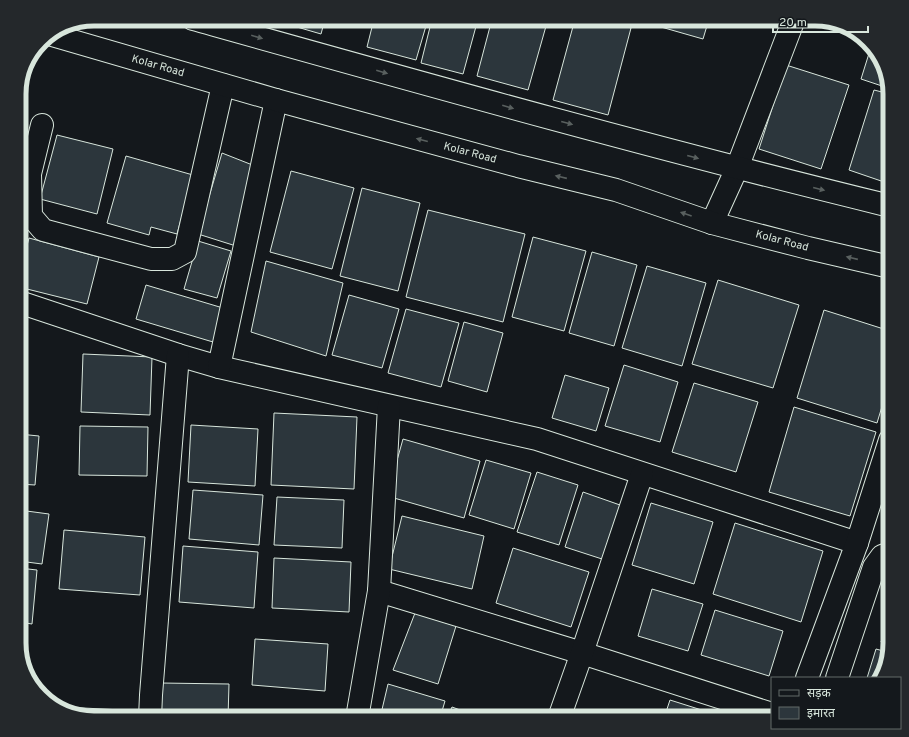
<svg xmlns="http://www.w3.org/2000/svg" width="909" height="737" viewBox="0 0 909 737" font-family="Overpass,'Noto Sans Devanagari',sans-serif">
<style>
.building{fill:#2c363c;stroke:#d8e6dc}
.lines{fill:none;stroke-linecap:round;stroke-linejoin:round}
.minor-casing{stroke:#d8e6dc;stroke-width:24}
.secondary-casing{stroke:#d8e6dc;stroke-width:24}
.minor{stroke:#14181c;stroke-width:22}
.secondary{stroke:#14181c;stroke-width:22}
.oneway{fill:#59605f}
.labels{text-anchor:middle;dominant-baseline:central;stroke-width:3;stroke-linejoin:round;paint-order:stroke}
.street-label{font-size:11px;fill:#d8e6dc;stroke:#14181c}
.rim{fill:none;stroke:#d8e6dc;stroke-width:5}
</style>
<rect width="100%" height="100%" fill="#14181c"/>
<g class="building">
<path d="M273,19h52l-4,15 -48,-14z"/>
<path d="M374,19h54l-12,41 -49,-13z"/>
<path d="M432,19h46l-15,55 -42,-11z"/>
<path d="M492,19h56l-20,71 -51,-14z"/>
<path d="M575,19h24l32,9 -23,87 -55,-15z"/>
<path d="M655,19h54l-6,20 -49,-14z"/>
<path d="M871,47l11,14 6,27 -27,-9z"/>
<path d="M786,65l63,20 -28,84 -62,-20z"/>
<path d="M874,90l16,4v90l-41,-14z"/>
<path d="M57,135l56,14 -16,65 -57,-15z"/>
<path d="M19,140h5l-2,37h-3z"/>
<path d="M222,153l33,13 -19,80 -38,-12z"/>
<path d="M126,156l67,19 -16,59 -26,-7 -2,8 -42,-12z"/>
<path d="M291,171l63,17 -22,81 -62,-17z"/>
<path d="M362,188l58,15 -22,88 -58,-15z"/>
<path d="M428,210l97,24 -22,88 -97,-25z"/>
<path d="M533,237l53,14 -22,80 -52,-14z"/>
<path d="M29,238l70,19 -12,47 -68,-17v-11z"/>
<path d="M198,241l33,10 -14,47 -33,-9z"/>
<path d="M592,252l45,13 -23,81 -45,-13z"/>
<path d="M266,261l77,22 -17,73 -75,-24z"/>
<path d="M647,266l59,17 -24,83 -60,-18z"/>
<path d="M718,280l81,25 -26,83 -81,-24z"/>
<path d="M146,285l77,23 -10,34 -77,-23z"/>
<path d="M349,295l50,14 -17,59 -50,-13z"/>
<path d="M406,309l53,14 -18,64 -53,-14z"/>
<path d="M824,310l66,21v49l-13,43 -80,-25z"/>
<path d="M464,322l39,11 -16,59 -39,-11z"/>
<path d="M83,354l69,3 -2,58 -69,-3z"/>
<path d="M624,365l54,17 -18,60 -55,-16z"/>
<path d="M565,375l44,13 -13,43 -44,-13z"/>
<path d="M694,383l64,19 -22,70 -64,-20z"/>
<path d="M794,407l82,25 -26,84 -81,-24z"/>
<path d="M274,413l83,4 -3,72 -83,-4z"/>
<path d="M191,425l67,4 -3,57 -67,-4z"/>
<path d="M80,426l68,1 -1,49 -68,-1z"/>
<path d="M19,434l20,2 -4,49 -16,-1z"/>
<path d="M403,439l77,22 -16,57 -77,-22z"/>
<path d="M486,460l45,13 -17,56 -45,-14z"/>
<path d="M537,472l41,13 -19,60 -42,-13z"/>
<path d="M193,490l70,5 -4,50 -70,-6z"/>
<path d="M583,492l37,13 -18,54 -37,-12z"/>
<path d="M277,497l67,3 -2,48 -68,-3z"/>
<path d="M651,503l62,19 -19,62 -62,-19z"/>
<path d="M19,510l30,4 -7,50 -23,-3z"/>
<path d="M402,516l82,20 -12,53 -83,-20z"/>
<path d="M735,523l88,28 -22,71 -88,-28z"/>
<path d="M64,530l81,7 -5,58 -81,-6z"/>
<path d="M183,546l75,6 -4,56 -75,-6z"/>
<path d="M513,548l76,24 -18,55 -75,-24z"/>
<path d="M274,558l77,4 -2,50 -77,-4z"/>
<path d="M19,568l18,2 -5,54 -13,-2z"/>
<path d="M652,589l51,15 -15,47 -50,-15z"/>
<path d="M715,610l68,21 -14,45 -68,-21z"/>
<path d="M415,613l41,13 -18,58 -45,-14z"/>
<path d="M890,614v29l-1,2 -8,-3z"/>
<path d="M255,639l73,5 -3,47 -73,-6z"/>
<path d="M876,649l11,3 -10,26h-10z"/>
<path d="M26,674l10,1 -1,12 -8,-11z"/>
<path d="M161,683l68,1 -1,34h-68z"/>
<path d="M388,684l57,17 -5,17h-60z"/>
<path d="M670,700l57,18h-63z"/>
<path d="M64,707l58,3 -1,8h-27z"/>
<path d="M452,707l30,11h-35z"/>
</g>
<g class="lines">
<g class="minor-casing">
<g id="minor">
<path d="M42,125l-12,49 1,42 12,14 108,29h21l13,-7 38,-167"/>
<path d="M712,223l25,-55 57,-149"/>
<path d="M19,302l159,53 41,12 318,72 320,104"/>
<path d="M219,367l57,-267"/>
<path d="M379,591l203,62 190,61"/>
<path d="M807,678l50,-135 33,-103"/>
<path d="M837,678l37,-111 8,-11 8,-3"/>
<path d="M150,718l1,-23 27,-340"/>
<path d="M357,718l22,-127 10,-185"/>
<path d="M559,718l23,-65 60,-179"/>
</g>
</g>
<g class="secondary-casing">
<g id="secondary">
<path d="M193,19c232,65 463,130 697,187"/>
<path d="M52,35l224,65 242,66 98,24 96,33 96,25 82,19"/>
</g>
</g>
<use href="#minor" class="minor"/>
<use href="#secondary" class="secondary"/>
</g>
<defs><path id="oneway-solid" d="M-6-.8H1V-3.2L6.5 0L1 3.2V.8H-6Z"/></defs>
<g class="oneway">
<use href="#oneway-solid" transform="translate(257 37) rotate(16)"/>
<use href="#oneway-solid" transform="translate(382 72) rotate(16)"/>
<use href="#oneway-solid" transform="translate(508 107) rotate(16)"/>
<use href="#oneway-solid" transform="translate(567 123) rotate(15)"/>
<use href="#oneway-solid" transform="translate(422 140) rotate(-165)"/>
<use href="#oneway-solid" transform="translate(693 157) rotate(15)"/>
<use href="#oneway-solid" transform="translate(561 177) rotate(-167)"/>
<use href="#oneway-solid" transform="translate(819 189) rotate(14)"/>
<use href="#oneway-solid" transform="translate(686 214) rotate(-161)"/>
<use href="#oneway-solid" transform="translate(852 258) rotate(-167)"/>
</g>
<g class="labels">
<g class="street-label">
<text transform="translate(158 66) rotate(16)">Kolar Road</text>
<text transform="translate(470 153) rotate(15)">Kolar Road</text>
<text transform="translate(782 241) rotate(15)">Kolar Road</text>
</g>
</g>
<path d="M0 0H909V737H0ZM94 26H815A68 68 0 0 1 883 94V643A68 68 0 0 1 815 711H94A68 68 0 0 1 26 643V94A68 68 0 0 1 94 26Z" fill="#24282b" fill-rule="evenodd"/>
<path class="rim" d="M94 26H815A68 68 0 0 1 883 94V643A68 68 0 0 1 815 711H94A68 68 0 0 1 26 643V94A68 68 0 0 1 94 26Z"/>
<rect x="771" y="677" width="130" height="52" fill="#14181c" stroke="#626a69"/>
<rect x="779" y="690" width="20" height="6" fill="#14181c" stroke="#626a69"/>
<text x="807" y="697" font-size="12" fill="#d8e6dc">सड़क</text>
<rect x="779" y="707" width="20" height="12" fill="#2c363c" stroke="#626a69"/>
<text x="807" y="717" font-size="12" fill="#d8e6dc">इमारत</text>
<path d="M773 26v6h95v-6" fill="none" stroke="#d8e6dc" stroke-width="2"/>
<text x="779" y="26" font-size="12" fill="#d8e6dc" stroke="#14181c" stroke-width="3" paint-order="stroke">20 m</text>
</svg>
